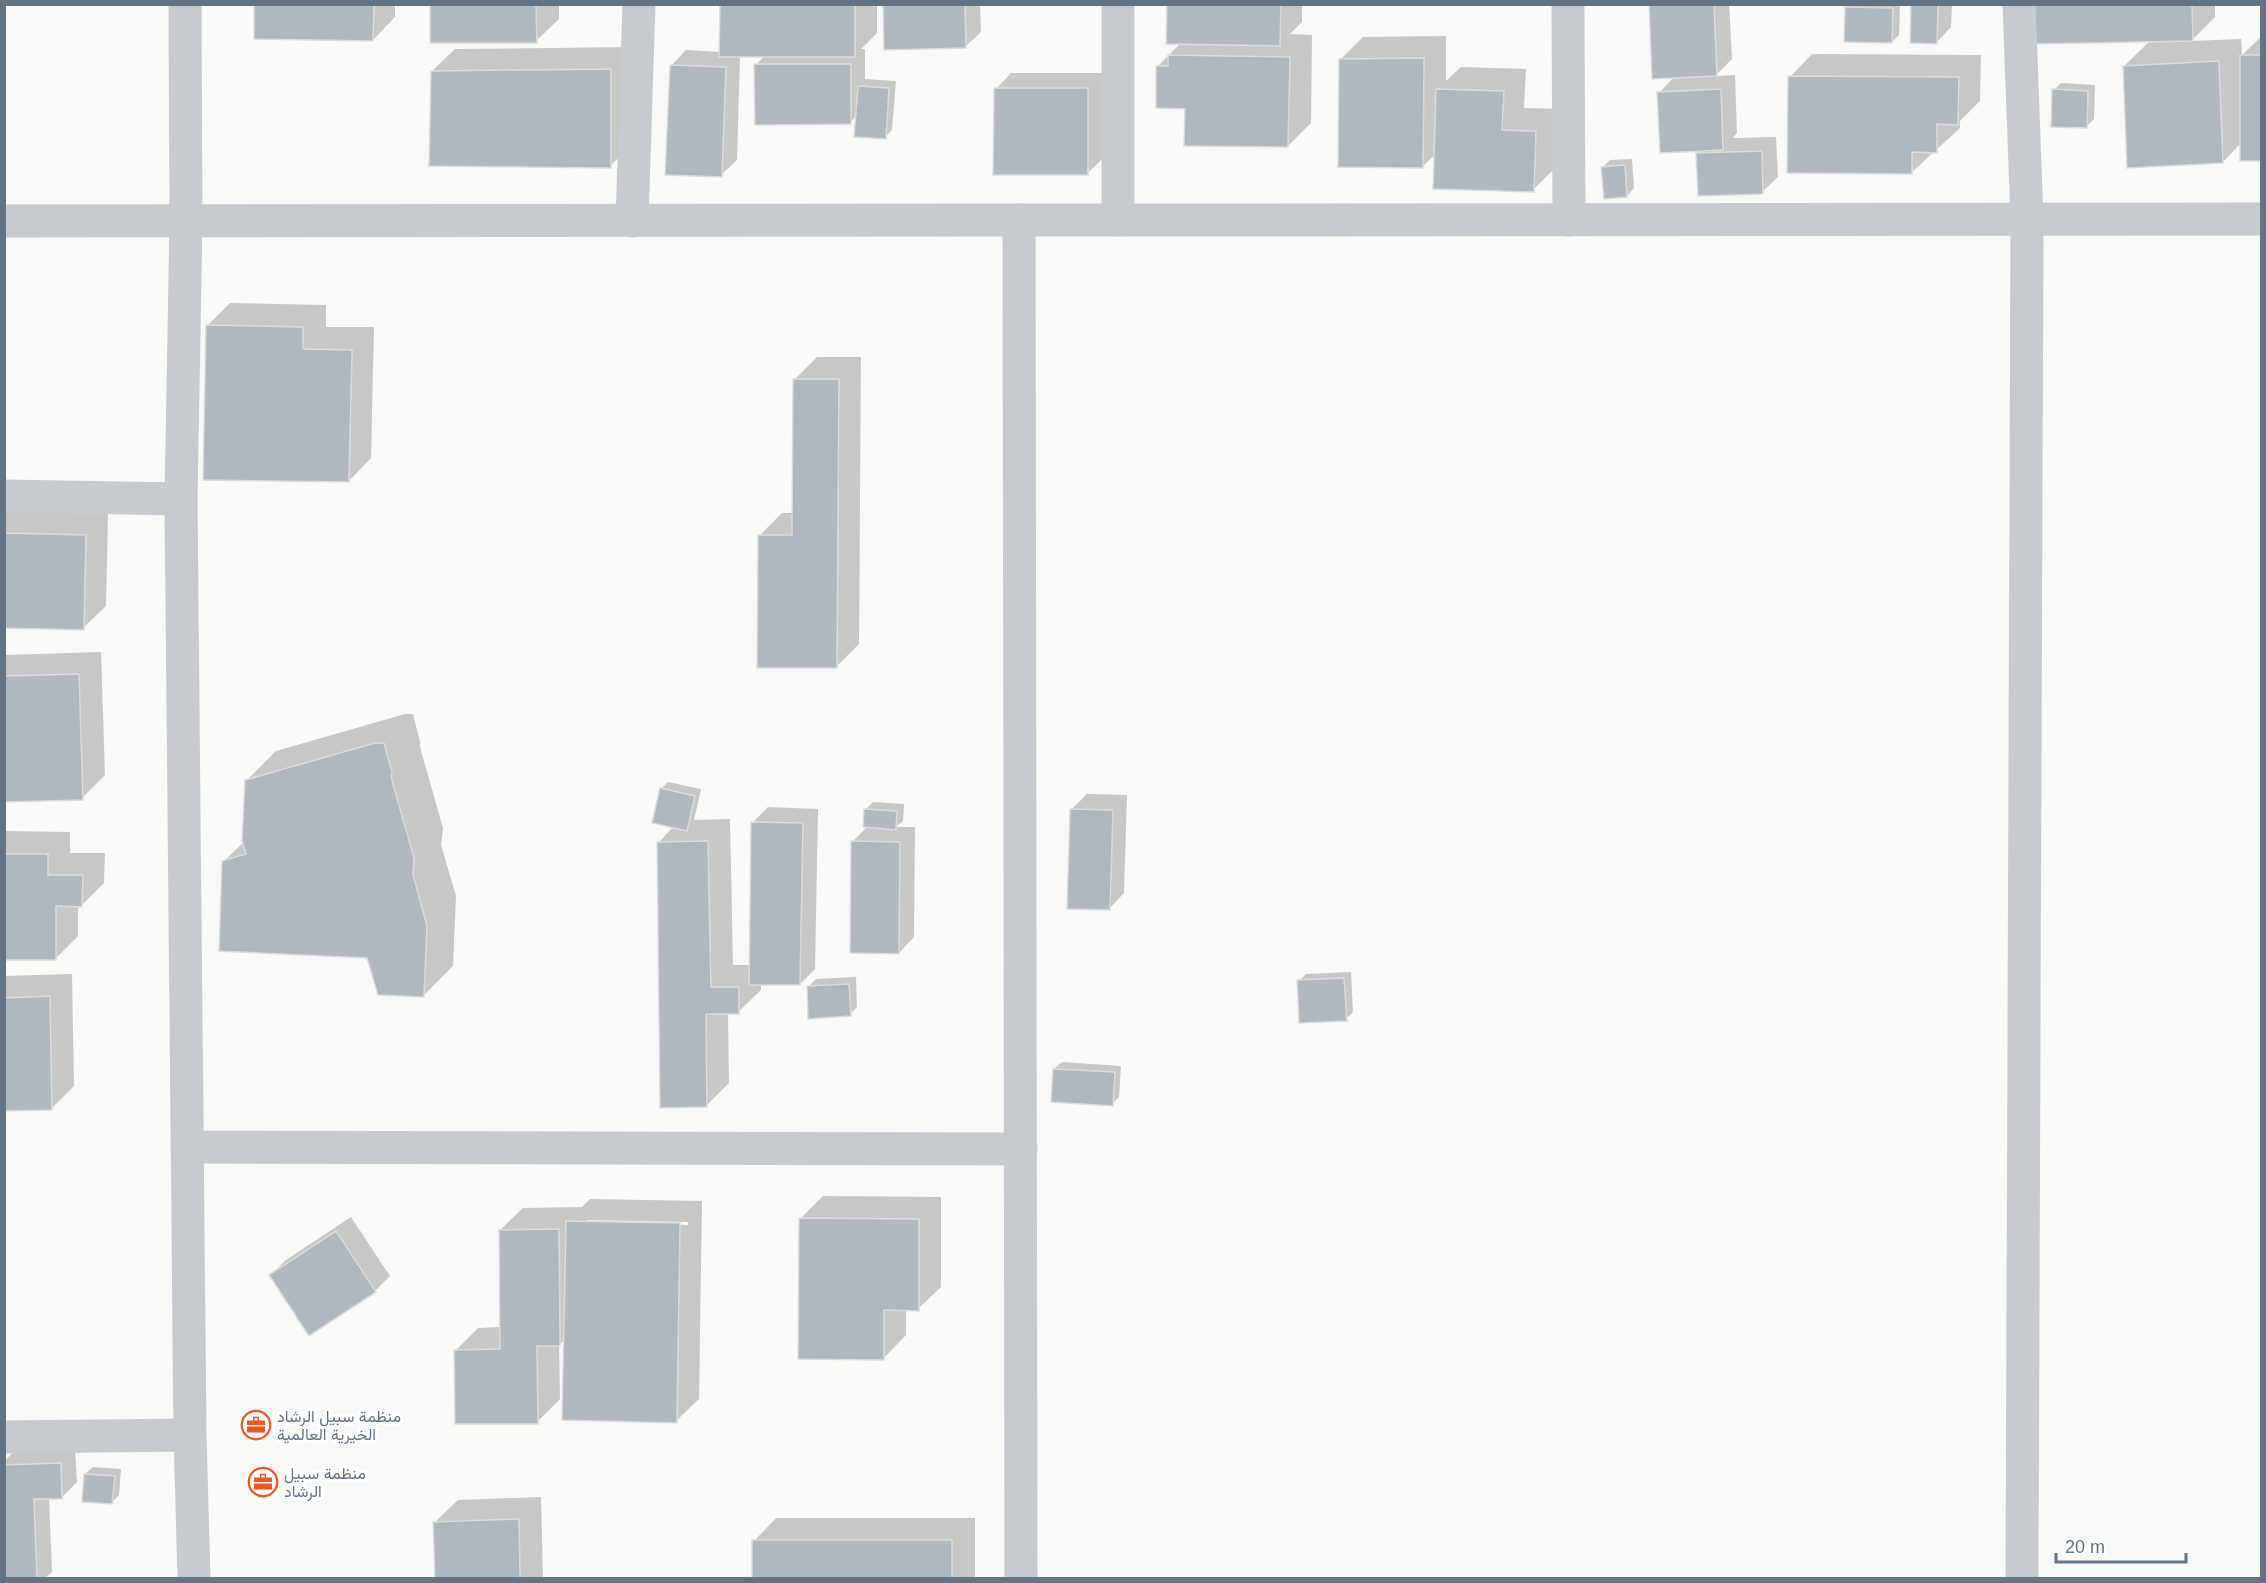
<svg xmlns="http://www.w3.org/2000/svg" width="2266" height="1583" viewBox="0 0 2266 1583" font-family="Helvetica,Vazirmatn,sans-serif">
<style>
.shadow{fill:#0003;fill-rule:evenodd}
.building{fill:#afb8be;stroke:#dbdbd9;stroke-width:1.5}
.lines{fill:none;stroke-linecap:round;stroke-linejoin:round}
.minor{stroke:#c7cbcf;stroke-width:33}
.labels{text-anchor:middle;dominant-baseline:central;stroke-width:6;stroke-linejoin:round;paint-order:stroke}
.poi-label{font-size:16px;fill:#627484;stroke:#fff;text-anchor:start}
</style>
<rect width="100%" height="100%" fill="#f9f9f7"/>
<g class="shadow">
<path d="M256,4h139v13l-22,23z"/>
<path d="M431,4h128v15l-23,22z"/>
<path d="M721,4h156v29l-16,16h4v30l31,2 -4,49 -7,7 -28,-22 -7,8 -94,-58 9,-10h-25l-3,105 -16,15 -50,-109 15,-16 35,2z"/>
<path d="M884,4h96l1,28 -16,15z"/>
<path d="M1169,4h133v18l-12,12 22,1 -1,88 -23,23 -101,-39 -29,-41 23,-23z"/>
<path d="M1651,4h78l3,55 -17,17 20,-1 2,58 -4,5 43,-1 2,40 -16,15 -64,-39 4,-4 -43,-56 16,-17z"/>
<path d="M1849,4h51l-1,31 -7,7 -46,-35z"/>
<path d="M1913,4h39l-1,23 -15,16z"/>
<path d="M2034,4h181v13l-24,24 50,-2 1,16 20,-19v123l-20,-17 -19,20 -99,-96 26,-25z"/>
<path d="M1446,36v45l15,-14 65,2 -2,39 34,1 -2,58 -23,23 -97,-36 -13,12 -83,-106 23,-23z"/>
<path d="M633,47v97l-23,22 -178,-95 23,-22z"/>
<path d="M1812,54l169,1 -1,46 -20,20v7l-49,45 -121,-96z"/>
<path d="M1011,73h92v85l-15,15 -92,-84z"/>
<path d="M2061,83l34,2 -1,34 -8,8 -32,-37z"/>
<path d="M1632,159l2,29 -7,8 -24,-29 7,-7z"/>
<path d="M230,303l96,2v22h48l-3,131 -22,23 -142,-155z"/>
<path d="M817,357h44l-2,287 -23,23 -77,-131 23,-23h12l1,-134z"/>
<path d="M4,510l104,2 -2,94 -23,22 -79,-2z"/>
<path d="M101,652l4,123 -23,23 -78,3v-146z"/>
<path d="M405,714h8l7,28v5l23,81 -2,17 15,51 -3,70 -30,30 -54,-39 -145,-96 20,-19 2,-61 30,-30z"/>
<path d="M668,782l33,7 -7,31 36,-1 3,146h17l3,-143 15,-15 50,2 -3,160 -15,15 -39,-1v7l-23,22h-10l1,71 -23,23 -48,-263 16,-17 -13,-37z"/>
<path d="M1087,794l40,1 -3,98 -15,16 -37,-100z"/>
<path d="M873,802l31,2 -1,17 -7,6h19l-1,110 -15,16 -47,-111 16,-16 -2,-17z"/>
<path d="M4,831l66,1v21h35l-1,30 -22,22h-4v31l-23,23 -51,-1z"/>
<path d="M1351,972l2,40 -7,7 -47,-38 7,-7z"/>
<path d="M72,974l2,112 -22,22 -48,1v-133z"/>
<path d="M856,977l1,30 -7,7 -42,-27 8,-8z"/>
<path d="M1062,1062l59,4 -2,31 -7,7 -58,-35z"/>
<path d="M823,1196l118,1v90l-23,22h-12v26l-22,23 -84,-139z"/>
<path d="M590,1199l112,2 -3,198 -23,22 -111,-82 -6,6 1,54 -23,23 -81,-72 22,-22 23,-1 -1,-97 23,-22 59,-1zM587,1220l101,2v3l-101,-2z"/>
<path d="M351,1217l39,59 -15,15 -104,-16 15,-15z"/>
<path d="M75,1449l2,33 -15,15 -13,1 3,74 -7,6h-41v-117l11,-10z"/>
<path d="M93,1467l28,2 -2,26 -7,7 -27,-28z"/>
<path d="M541,1497l2,81h-106l-2,-56 23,-22z"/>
<path d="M776,1518h199v60h-221v-37z"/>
</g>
<g class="building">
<path d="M254,4h120l-1,37 -119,-2z"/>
<path d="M430,4h106l1,39h-107z"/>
<path d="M720,4h135v53h-136z"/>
<path d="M883,4h82l1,44 -82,2z"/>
<path d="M1167,4h114l-1,42 -114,-2z"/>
<path d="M1649,4h65l3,72 -65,3z"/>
<path d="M1911,4h27l-1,40 -27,-1z"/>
<path d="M2032,4h160l1,37 -161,3z"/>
<path d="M1845,7l48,1 -1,35 -48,-1z"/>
<path d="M1168,55l122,2 -2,90 -104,-1 1,-37 -29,-1v-42h12z"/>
<rect x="2240" y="55" width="22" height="106"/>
<path d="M1424,58l-1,110 -85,-1 1,-108z"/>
<path d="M2219,61l4,102 -96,5 -4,-102z"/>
<path d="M754,64h97v60l-96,1z"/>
<path d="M670,65l56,2 -4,110 -57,-2z"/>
<path d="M611,69v99l-182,-2 2,-95z"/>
<path d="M1788,76l171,1 -1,48 -21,-1v29l-25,-1v22l-125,-1z"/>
<path d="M858,86l31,2 -3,51 -32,-2z"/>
<path d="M994,88h94v87h-95z"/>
<path d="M1436,89l68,2 -2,39 34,1 -2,61 -101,-3z"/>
<path d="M1721,89l2,61 -63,3 -3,-61z"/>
<path d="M2052,89l36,2 -1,37 -36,-1z"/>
<path d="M1762,151l1,43 -65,2 -2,-43z"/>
<path d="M1625,165l2,32 -23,2 -3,-32z"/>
<path d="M206,325l97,2v22l49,1 -3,132 -146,-2z"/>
<path d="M793,379h46l-2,289h-80l1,-133h34z"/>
<path d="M4,533l82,2 -2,95 -80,-2z"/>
<path d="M79,674l4,126 -79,2v-126z"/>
<path d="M375,743h9l8,29 -1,5 23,81 -1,17 14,51 -3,71 -46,-2 -11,-37 -148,-7 3,-90 24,-7 -4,-13 3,-61z"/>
<path d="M660,788l35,8 -8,35 -35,-8z"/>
<path d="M864,809l33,2 -1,19 -33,-3z"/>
<path d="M1070,809l43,1 -3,100 -43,-1z"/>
<path d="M751,822l52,1 -3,162h-51z"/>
<path d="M708,841l3,146h28v27h-33l1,93 -47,1 -3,-266z"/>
<path d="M851,841l49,1 -1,112 -49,-1z"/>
<path d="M4,854h44v21h35l-1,32 -26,-1v54h-52z"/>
<path d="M1344,978l3,43 -48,2 -2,-43z"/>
<path d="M849,984l2,32 -43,3 -1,-33z"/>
<path d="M50,996l2,114 -48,1v-113z"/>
<path d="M1053,1069l62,3 -2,34 -62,-4z"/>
<path d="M799,1218l120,1v92l-35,-1v50l-86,-1z"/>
<path d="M566,1221l114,2 -3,200 -115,-3z"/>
<path d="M559,1229l1,117h-23l1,78h-83l-1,-74 46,-1 -1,-119z"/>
<path d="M336,1231l40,61 -67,44 -40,-61z"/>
<path d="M61,1463l1,36h-28l3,79h-33v-113z"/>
<path d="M84,1474l31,2 -3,28 -30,-2z"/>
<path d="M519,1519l1,59h-85l-2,-56z"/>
<rect x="752" y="1540" width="200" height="38"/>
</g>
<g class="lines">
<g class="minor">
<path d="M185,4l1,217 -5,278 9,936 4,143"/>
<path d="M1118,4v216"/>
<path d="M1568,4l1,216"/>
<path d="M2019,4l8,215 -5,1359"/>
<path d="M1019,220l2,1358"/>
<path d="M4,221l2258,-2"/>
<path d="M632,221l7,-217"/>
<path d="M4,496l177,3"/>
<path d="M189,1147l832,2"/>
<path d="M4,1437l186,-2"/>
</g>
</g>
<defs>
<g id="office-ring" transform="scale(1.5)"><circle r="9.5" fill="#fff" stroke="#f1561f" stroke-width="1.5"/><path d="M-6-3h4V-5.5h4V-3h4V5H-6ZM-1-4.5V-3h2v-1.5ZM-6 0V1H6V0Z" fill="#f1561f"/></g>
</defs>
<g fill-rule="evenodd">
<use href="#office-ring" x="256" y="1425"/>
<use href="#office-ring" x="263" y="1482"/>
</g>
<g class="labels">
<g class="poi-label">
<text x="277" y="1416">منظمة سبيل الرشاد<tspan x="277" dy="18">الخيرية العالمية</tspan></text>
<text x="284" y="1473">منظمة سبيل<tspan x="284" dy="18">الرشاد</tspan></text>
</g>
</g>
<rect width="2266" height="1583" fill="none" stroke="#627484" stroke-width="12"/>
<path d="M2056 1553v9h130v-9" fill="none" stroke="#627484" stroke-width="3"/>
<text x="2065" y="1553" font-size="18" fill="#627484" stroke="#ffffff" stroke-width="4.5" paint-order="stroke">20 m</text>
</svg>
